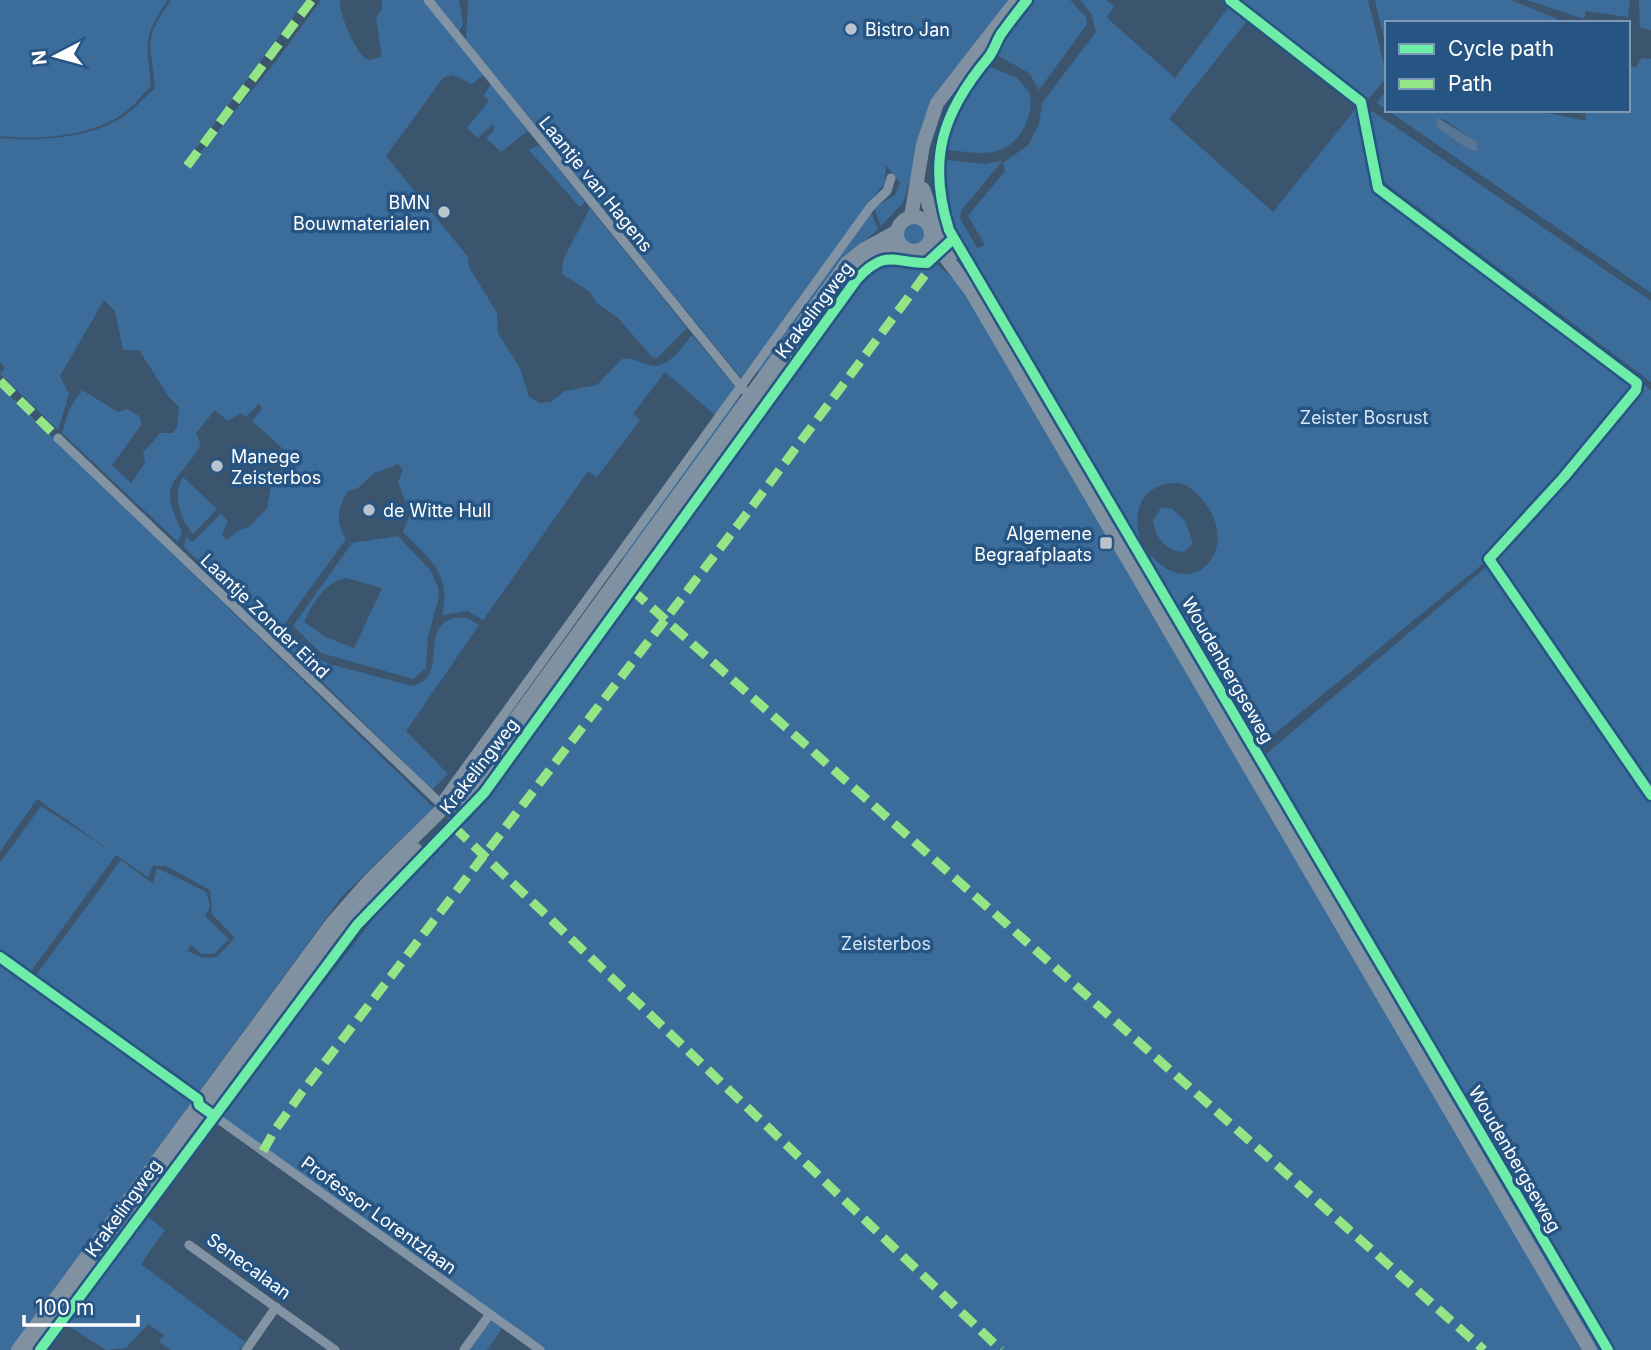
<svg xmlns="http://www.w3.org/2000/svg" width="1651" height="1350" viewBox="0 0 1651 1350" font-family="Inter,sans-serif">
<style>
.green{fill:#3b6c9a;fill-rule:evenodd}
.water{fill:#577696}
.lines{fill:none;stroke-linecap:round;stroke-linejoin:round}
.street{stroke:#8293a4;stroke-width:9}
.primary{stroke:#8091a2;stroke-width:14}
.quiet{stroke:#94e586;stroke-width:9;stroke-dasharray:18 9;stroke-linecap:butt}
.cycleway-casing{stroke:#265584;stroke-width:15}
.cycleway{stroke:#6deda7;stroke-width:10}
.poi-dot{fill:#bbc4cc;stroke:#265584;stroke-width:2.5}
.labels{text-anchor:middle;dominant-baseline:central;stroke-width:7;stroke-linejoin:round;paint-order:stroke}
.poi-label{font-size:18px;fill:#fff;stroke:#265584;text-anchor:start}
.street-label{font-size:18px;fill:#fff;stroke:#265584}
.park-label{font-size:18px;fill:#d4e5f6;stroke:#265584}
</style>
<rect width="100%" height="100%" fill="#3c556e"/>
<g class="green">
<path d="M0,0h168c-26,37 -21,43 -17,86 -9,9 -17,20 -27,27 -32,24 -86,27 -124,23z"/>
<path d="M171,0h135l-120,162 4,3 87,-105 44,-60h19c-2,12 16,55 28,60l14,-3 -6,-39 6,-9v-9h41l60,75 -11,9 -19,-9 -10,3 -57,78 82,101 1,10 28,46 1,20 22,35 9,29 11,6 11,-1 14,-11 32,-6 25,-26c11,-2 17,4 27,6 18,6 33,-18 43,-30l42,50 2,4 -19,28 -52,-45 -32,42 7,6 -43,57 -9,-6 -105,149 -15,-9 -26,4c10,-41 -13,-57 -39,-83l7,-18 -12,-32 5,-12 -5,-6 -25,10 -16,15 -8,1c-12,17 -14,32 -3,49l-70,97 -92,-89 2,-10 6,5 29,-28 7,8 -6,12 4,6 15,-11 8,-2 18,-19 5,-28 19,-24 -39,-35 10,-12 -3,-6 -13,14 -5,-4 -13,8 -13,-11 -19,23 5,11c-20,38 -47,35 -19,87l-4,11 -116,-109 7,-23 13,-20 36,22 10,-3 11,7 3,8 -30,41 19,18 14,-20 -2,-10 17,-20h13l4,-6 2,-20 -10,-10 -30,-47h-16l-8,-39 -11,-11 -44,76 9,18 -11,36 -58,-56 5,-6 -5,-6v-224c38,4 95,0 127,-24 10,-8 19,-18 28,-26 -4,-47 -13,-46 16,-88z"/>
<path d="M431,0h28l4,24 -5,10z"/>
<path d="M468,0h543l-75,95 -33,108 -22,23 -7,-18 21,-13 5,-12 -14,-18 -1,17 -144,196 -275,-338z"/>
<path d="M1030,0h40l16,17 1,7 -48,66 -10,-17 -32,-18 10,-22z"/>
<path d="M1080,0h26l8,6 -7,12 68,60 53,-70 19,13 -78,98 104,93 85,-106 17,83 259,195 -139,170 -239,195 -111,-189 7,-4c40,48 94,-9 48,-59 -8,-9 -15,-15 -28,-14 -30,3 -40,28 -32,55l-5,5 -179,-302 -14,-41 -3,-41 46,5 17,-3 -41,50 -1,7 17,30 8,-3 -17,-29 37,-45 -2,-8 25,-18 11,-21 3,-21 54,-71 -5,-19z"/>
<path d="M1237,0h131l19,77 -20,23z"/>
<path d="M1375,0h136l46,19 -1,4h-169v28z"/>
<path d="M1527,0h103l-2,17 -42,-6 -2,8z"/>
<path d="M1639,0h12v30l-11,-2z"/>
<path d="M1642,58l9,1v234l-274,-190 10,-14v21h146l53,11 -1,-10 -8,2 -20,-3h71v-44l8,1zM1442,118l35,25 -8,7 -32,-23z"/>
<path d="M985,65l32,13 13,15c2,12 0,21 -5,33 -18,36 -50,27 -83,23l14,-42z"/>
<path d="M491,84l37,47 -27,21 -15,-14 8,-7 -1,-7 -15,14 -11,-10 22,-27 -5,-6z"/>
<path d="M1372,111l279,190v81l-267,-200 -15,-64z"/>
<path d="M539,145l46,57 -5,5 -51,-57z"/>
<path d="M590,208l97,120 -29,29 -5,1 -35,-40 -21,-15 -7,-11 -28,-18 1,-14z"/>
<path d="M871,211l7,19 -33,26 -83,120 -7,-6z"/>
<circle cx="914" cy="234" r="11"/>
<path d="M898,260l29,5 7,-3 -3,4 6,-2 28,25 283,465 11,6 238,-202 148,-173 6,5v960h-1108l-323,-234 172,-221 63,-62 3,3 4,-4 -3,-4 176,-232 226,-320 16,-11z"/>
<path d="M0,386l434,422 -91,87 -144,197 -70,-51 -3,3 -92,-66 87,-118 32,24 4,-16 49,24 4,14 -5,10 24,23 -15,15h-13l-10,-9 -4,6 17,7 13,-1 18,-19 -23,-24 -2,-24 -44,-24h-13l-5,11 -32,-22 -87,119 -29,-21v-90l41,-57 73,47 -77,-54 -37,53z"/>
<path d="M739,394l1,6 -114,163 -5,-6z"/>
<path d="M183,477l34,32 -24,25c-13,-15 -21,-39 -10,-57z"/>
<path d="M1161,508h10l14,13 8,22 -9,9c-18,0 -29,-15 -31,-32z"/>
<path d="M398,536l32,34 8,17 1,10 -11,39 -2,32 -13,11 -92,-26 -28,-27 59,-83zM346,578l36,10 -28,60 -28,-11 -22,-15c10,-20 19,-39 42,-44z"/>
<path d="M454,618h13l12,7 -73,106 42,43 -16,16 -151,-149 8,-9 20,21 20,11 84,22c37,-9 5,-59 41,-68z"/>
<path d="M0,962l196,141 -182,247h-14z"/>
<path d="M144,1214l21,16 -24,34 104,78 -6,8h-68l-12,-8 5,-7 -16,-11 -22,24 -20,2 -42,-27z"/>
<path d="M488,1319l14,9 -15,22h-18z"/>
</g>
<path class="water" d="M1438,118l39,24v9l-8,-1 -33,-23z"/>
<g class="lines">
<g class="street">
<path d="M428,0l316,390"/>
<path d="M1230,0l131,102"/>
<path d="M58,438l386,369"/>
<path d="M440,803l431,-597 16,-15 4,-13"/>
<path d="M203,1108l337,242"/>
<path d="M179,1161l34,-46"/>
<path d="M189,1245l146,105"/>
<path d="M246,1350l30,-43"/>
<path d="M464,1350l26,-36"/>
</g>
<g class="primary">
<path d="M923,189l17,46 12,19"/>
<circle cx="914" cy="234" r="17"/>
<path d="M911,217l12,-72 14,-42 80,-103"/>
<path d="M931,238l40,53 619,1059"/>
<path d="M453,813l22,-20 40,-53 335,-465 19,-18 32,-11"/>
<path d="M18,1350l315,-428 36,-41 100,-98 378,-520 16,-13 33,-18"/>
<path d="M31,1350l310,-421 75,-79"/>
</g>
<g class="quiet">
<path d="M187,166l125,-166"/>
<path d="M0,381l58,57"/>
<path d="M632,590l852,760"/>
<path d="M454,827l547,523"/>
<path d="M263,1151l12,-21 27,-38 446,-580 177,-237 2,-12"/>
</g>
<g class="cycleway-casing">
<g id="cycleway">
<path d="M1027,0c-9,11 -18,23 -26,34 -5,8 -7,17 -13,24 -46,55 -61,102 -39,172l659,1120"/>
<path d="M1230,0l131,102 17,86 259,195 -1,7 -72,87 -75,82 162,236"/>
<path d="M0,957l198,142 1,6 14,10"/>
<path d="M40,1350l317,-425 127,-132 373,-514c29,-31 37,-16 70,-16l26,-24"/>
</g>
</g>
<use href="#cycleway" class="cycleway"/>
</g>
<g class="poi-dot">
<circle cx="851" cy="29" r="7"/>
<circle cx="444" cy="212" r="7"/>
<circle cx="217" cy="466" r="7"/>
<circle cx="369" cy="510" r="7"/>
<rect x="1099" y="536" width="14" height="14" rx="3.5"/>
</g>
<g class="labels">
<g class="poi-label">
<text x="865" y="29">Bistro Jan</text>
<text x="430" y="202" text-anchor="end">BMN<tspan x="430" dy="21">Bouwmaterialen</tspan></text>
<text x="231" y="456">Manege<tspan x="231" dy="21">Zeisterbos</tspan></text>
<text x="383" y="510">de Witte Hull</text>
<text x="1092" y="533" text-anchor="end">Algemene<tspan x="1092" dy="21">Begraafplaats</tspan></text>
</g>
<g class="street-label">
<text transform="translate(596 184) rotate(51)">Laantje van Hagens</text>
<text transform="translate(814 310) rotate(-53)">Krakelingweg</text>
<text transform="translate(265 616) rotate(44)">Laantje Zonder Eind</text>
<text transform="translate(1228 670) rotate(60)">Woudenbergseweg</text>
<text transform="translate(479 766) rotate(-52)">Krakelingweg</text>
<text transform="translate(1515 1159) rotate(60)">Woudenbergseweg</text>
<text transform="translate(123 1208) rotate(-54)">Krakelingweg</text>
<text transform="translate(379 1215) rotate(36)">Professor Lorentzlaan</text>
<text transform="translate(249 1266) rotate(36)">Senecalaan</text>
</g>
<g class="park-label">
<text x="1364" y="417">Zeister Bosrust</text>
<text x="886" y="943">Zeisterbos</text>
</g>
</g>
<rect x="1385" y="21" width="245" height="91" fill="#265584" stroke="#7d99b5" stroke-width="2"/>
<rect x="1399" y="44" width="35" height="10" fill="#6deda7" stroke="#7d99b5" stroke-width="2"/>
<text x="1448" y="56" font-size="21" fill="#ffffff">Cycle path</text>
<rect x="1399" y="79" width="35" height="10" fill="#94e586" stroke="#7d99b5" stroke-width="2"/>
<text x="1448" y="91" font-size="21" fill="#ffffff">Path</text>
<g transform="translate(56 56) rotate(264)" stroke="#265584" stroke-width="5" paint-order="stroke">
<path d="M0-5L12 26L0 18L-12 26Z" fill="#ffffff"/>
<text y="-10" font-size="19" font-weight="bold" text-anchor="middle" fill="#ffffff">N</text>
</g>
<path d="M24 1315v10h114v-10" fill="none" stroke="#ffffff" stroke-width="3.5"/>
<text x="35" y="1315" font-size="21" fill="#ffffff" stroke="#265584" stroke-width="5" paint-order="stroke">100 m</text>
</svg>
